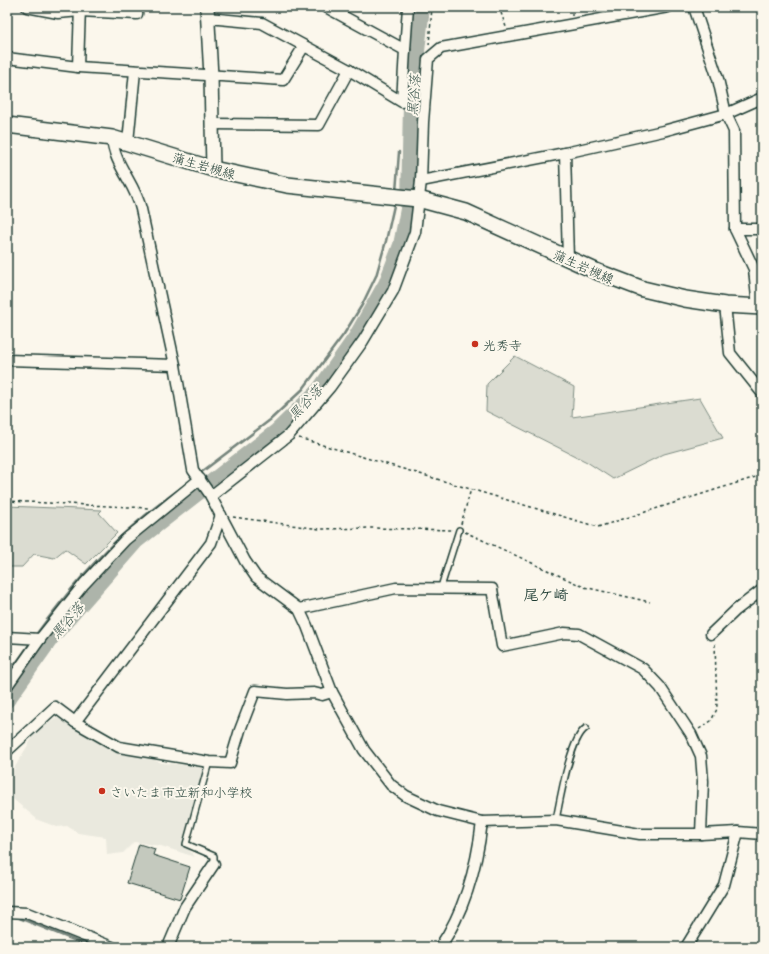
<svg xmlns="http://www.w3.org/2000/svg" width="769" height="954" viewBox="0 0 769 954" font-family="'Playpen Sans','Klee One',sans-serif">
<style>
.built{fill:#eae9de}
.green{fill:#dbdcd1;stroke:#7d8c82}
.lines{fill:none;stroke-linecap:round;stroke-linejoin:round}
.stream{stroke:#74847b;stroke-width:2.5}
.river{stroke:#adb4aa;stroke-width:16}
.building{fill:#c4c9be;stroke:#1f3d34}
.service-casing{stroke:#1f3d34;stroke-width:8}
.minor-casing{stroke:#1f3d34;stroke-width:13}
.tertiary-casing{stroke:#1f3d34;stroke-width:16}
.secondary-casing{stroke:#1f3d34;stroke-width:18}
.path{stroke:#1f3d34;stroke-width:1.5;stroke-dasharray:3 3;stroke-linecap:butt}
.service{stroke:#fbf7ec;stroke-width:5}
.minor{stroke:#fbf7ec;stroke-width:10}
.tertiary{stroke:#fbf7ec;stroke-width:13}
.secondary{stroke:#fbf7ec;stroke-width:15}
.poi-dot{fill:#c8321e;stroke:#fbf7ec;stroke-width:1.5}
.labels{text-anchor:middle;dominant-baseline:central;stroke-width:4;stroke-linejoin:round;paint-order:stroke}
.street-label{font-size:13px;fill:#1f3d34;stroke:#fbf7ec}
.poi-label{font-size:13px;fill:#1f3d34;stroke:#fbf7ec;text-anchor:start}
.water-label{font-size:14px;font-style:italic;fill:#425b52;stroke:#fbf7ec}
.quarter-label{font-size:15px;font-weight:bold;fill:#1f3d34;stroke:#fbf7ec}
</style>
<rect width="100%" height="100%" fill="#fbf7ec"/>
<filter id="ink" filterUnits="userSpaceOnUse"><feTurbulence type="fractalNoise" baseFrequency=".025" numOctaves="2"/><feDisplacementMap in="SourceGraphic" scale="8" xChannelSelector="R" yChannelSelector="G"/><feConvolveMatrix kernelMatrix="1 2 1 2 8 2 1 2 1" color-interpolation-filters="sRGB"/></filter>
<g filter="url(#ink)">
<path class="built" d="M55,718l8,1 37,20 62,24 42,3 -20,78 11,13 -34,-11 -27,-4 -11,11 -16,2 -1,-18 -28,-4 -11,-7 -10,1 -19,-7 -31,-26v-7l8,-20 20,-34z"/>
<g class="green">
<path d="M515,356l59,31 -2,30 128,-19 23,40 -59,16 -51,25 -26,-17 -101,-51 1,-27z"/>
<path d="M7,506l95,4 -3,3 18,20 -31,31 -21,-15 -11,9 -20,-4 -12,13h-15z"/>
</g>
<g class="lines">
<g class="stream">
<path d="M396,192l3,-40"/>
<path d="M199,474l71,-54 33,-31 41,-55 18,-29 14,-29 10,-35 9,-40"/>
<path d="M35,636c31,-42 65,-84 106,-117 15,-13 32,-25 48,-37"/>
<path d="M7,676l24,-34"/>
<path d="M17,917l74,30"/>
</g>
<path class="river" d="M7,700l44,-62 85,-97 141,-110 42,-41 37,-53 30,-53 15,-39 8,-41 2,-100 11,-97"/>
</g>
<path class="building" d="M139,844l16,5 -2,6 37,12 -10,32 -53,-16z"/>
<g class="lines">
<g class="service-casing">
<g id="service">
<path d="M441,587l18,-57"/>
<path d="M209,762l-23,82 28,12v8"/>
<path d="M556,820c4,-20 14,-82 30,-92"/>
</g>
</g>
<g class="minor-casing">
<g id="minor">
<path d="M27,7l31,6 22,-2 57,3 1,-7"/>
<path d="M694,7l24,72 8,35 8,17 1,98 19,40 4,38"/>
<path d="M208,18l54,5 87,47 53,32 3,-52 -79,-43"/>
<path d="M405,50l3,-43"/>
<path d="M7,58l71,9 205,13 21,-34"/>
<path d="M78,67l2,-60"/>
<path d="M213,124l106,1 30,-55"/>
<path d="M112,138c2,27 23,45 29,71l34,156 18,105 16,23 36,68 11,16 43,32 8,17 25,66 32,58 27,35 15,11 32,15 44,11 74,-2 84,14h61l37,-2 24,2"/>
<path d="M128,142l7,-71"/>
<path d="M565,153l3,106"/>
<path d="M421,181l144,-28 98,-22 63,-17 36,-16"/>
<path d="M735,229h27"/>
<path d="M725,305l5,48 32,40"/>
<path d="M7,360l168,5"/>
<path d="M211,496l78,-61 41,-48 33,-46 30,-50 22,-59 6,-51 2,-59 5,-63 13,-11 227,-41"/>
<path d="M299,609l97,-21 96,1 10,57 62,-13 15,1 64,35 17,18 31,47 10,22 2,25 -2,53"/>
<path d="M711,634l25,-24 26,-20"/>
<path d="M7,637l33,2"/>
<path d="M7,686l33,-47 44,-55 41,-44 75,-61"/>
<path d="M75,722l136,-179 10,-28"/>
<path d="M7,751l48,-44 20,15 44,25 90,15 21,1 10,-33 15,-39 32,3 27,-1 8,2 10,-3"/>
<path d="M7,912l20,1 85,34"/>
<path d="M168,947l17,-40 29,-43"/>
<path d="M440,947c25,-37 37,-81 42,-125"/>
<path d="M686,947l38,-62 14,-53"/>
</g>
</g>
<g class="tertiary-casing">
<path id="tertiary" d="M207,7l4,69 2,93"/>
</g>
<g class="secondary-casing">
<path id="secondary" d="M7,125l105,13 101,31 74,16 131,14 48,13 132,60 45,17 42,10 40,6 37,2"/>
</g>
<g class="path">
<path d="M499,7l7,20"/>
<path d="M572,16v-9"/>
<path d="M429,45l3,-38"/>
<path d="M299,438l299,89 164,-52"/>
<path d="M7,501l142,7"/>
<path d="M233,517l87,12 52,-1 80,2"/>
<path d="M461,524l10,-35"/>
<path d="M465,532l119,55 66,15"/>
<path d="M699,729l12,-8 6,-12 -2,-66"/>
</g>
<use href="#service" class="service"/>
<use href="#minor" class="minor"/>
<use href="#tertiary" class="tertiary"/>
<use href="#secondary" class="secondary"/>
</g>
</g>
<g class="poi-dot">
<circle cx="475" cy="344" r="4"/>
<circle cx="102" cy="791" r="4"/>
</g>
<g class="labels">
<g class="street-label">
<text transform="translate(204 165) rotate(16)">蒲生岩槻線</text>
<text transform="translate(584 266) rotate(24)">蒲生岩槻線</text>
</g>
<g class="poi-label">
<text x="483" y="344">光秀寺</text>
<text x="110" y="791">さいたま市立新和小学校</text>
</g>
<g class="water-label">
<text transform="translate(413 95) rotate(-85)">黒谷落</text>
<text transform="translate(305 402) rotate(-46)">黒谷落</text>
<text transform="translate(67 620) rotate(-49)">黒谷落</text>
</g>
<g class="quarter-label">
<text x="546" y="593">尾ケ崎</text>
</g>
</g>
<rect width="769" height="954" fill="none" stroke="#fbf7ec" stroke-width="24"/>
<rect x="12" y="12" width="745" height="930" fill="none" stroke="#1f3d34" stroke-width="1.5" filter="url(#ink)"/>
</svg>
